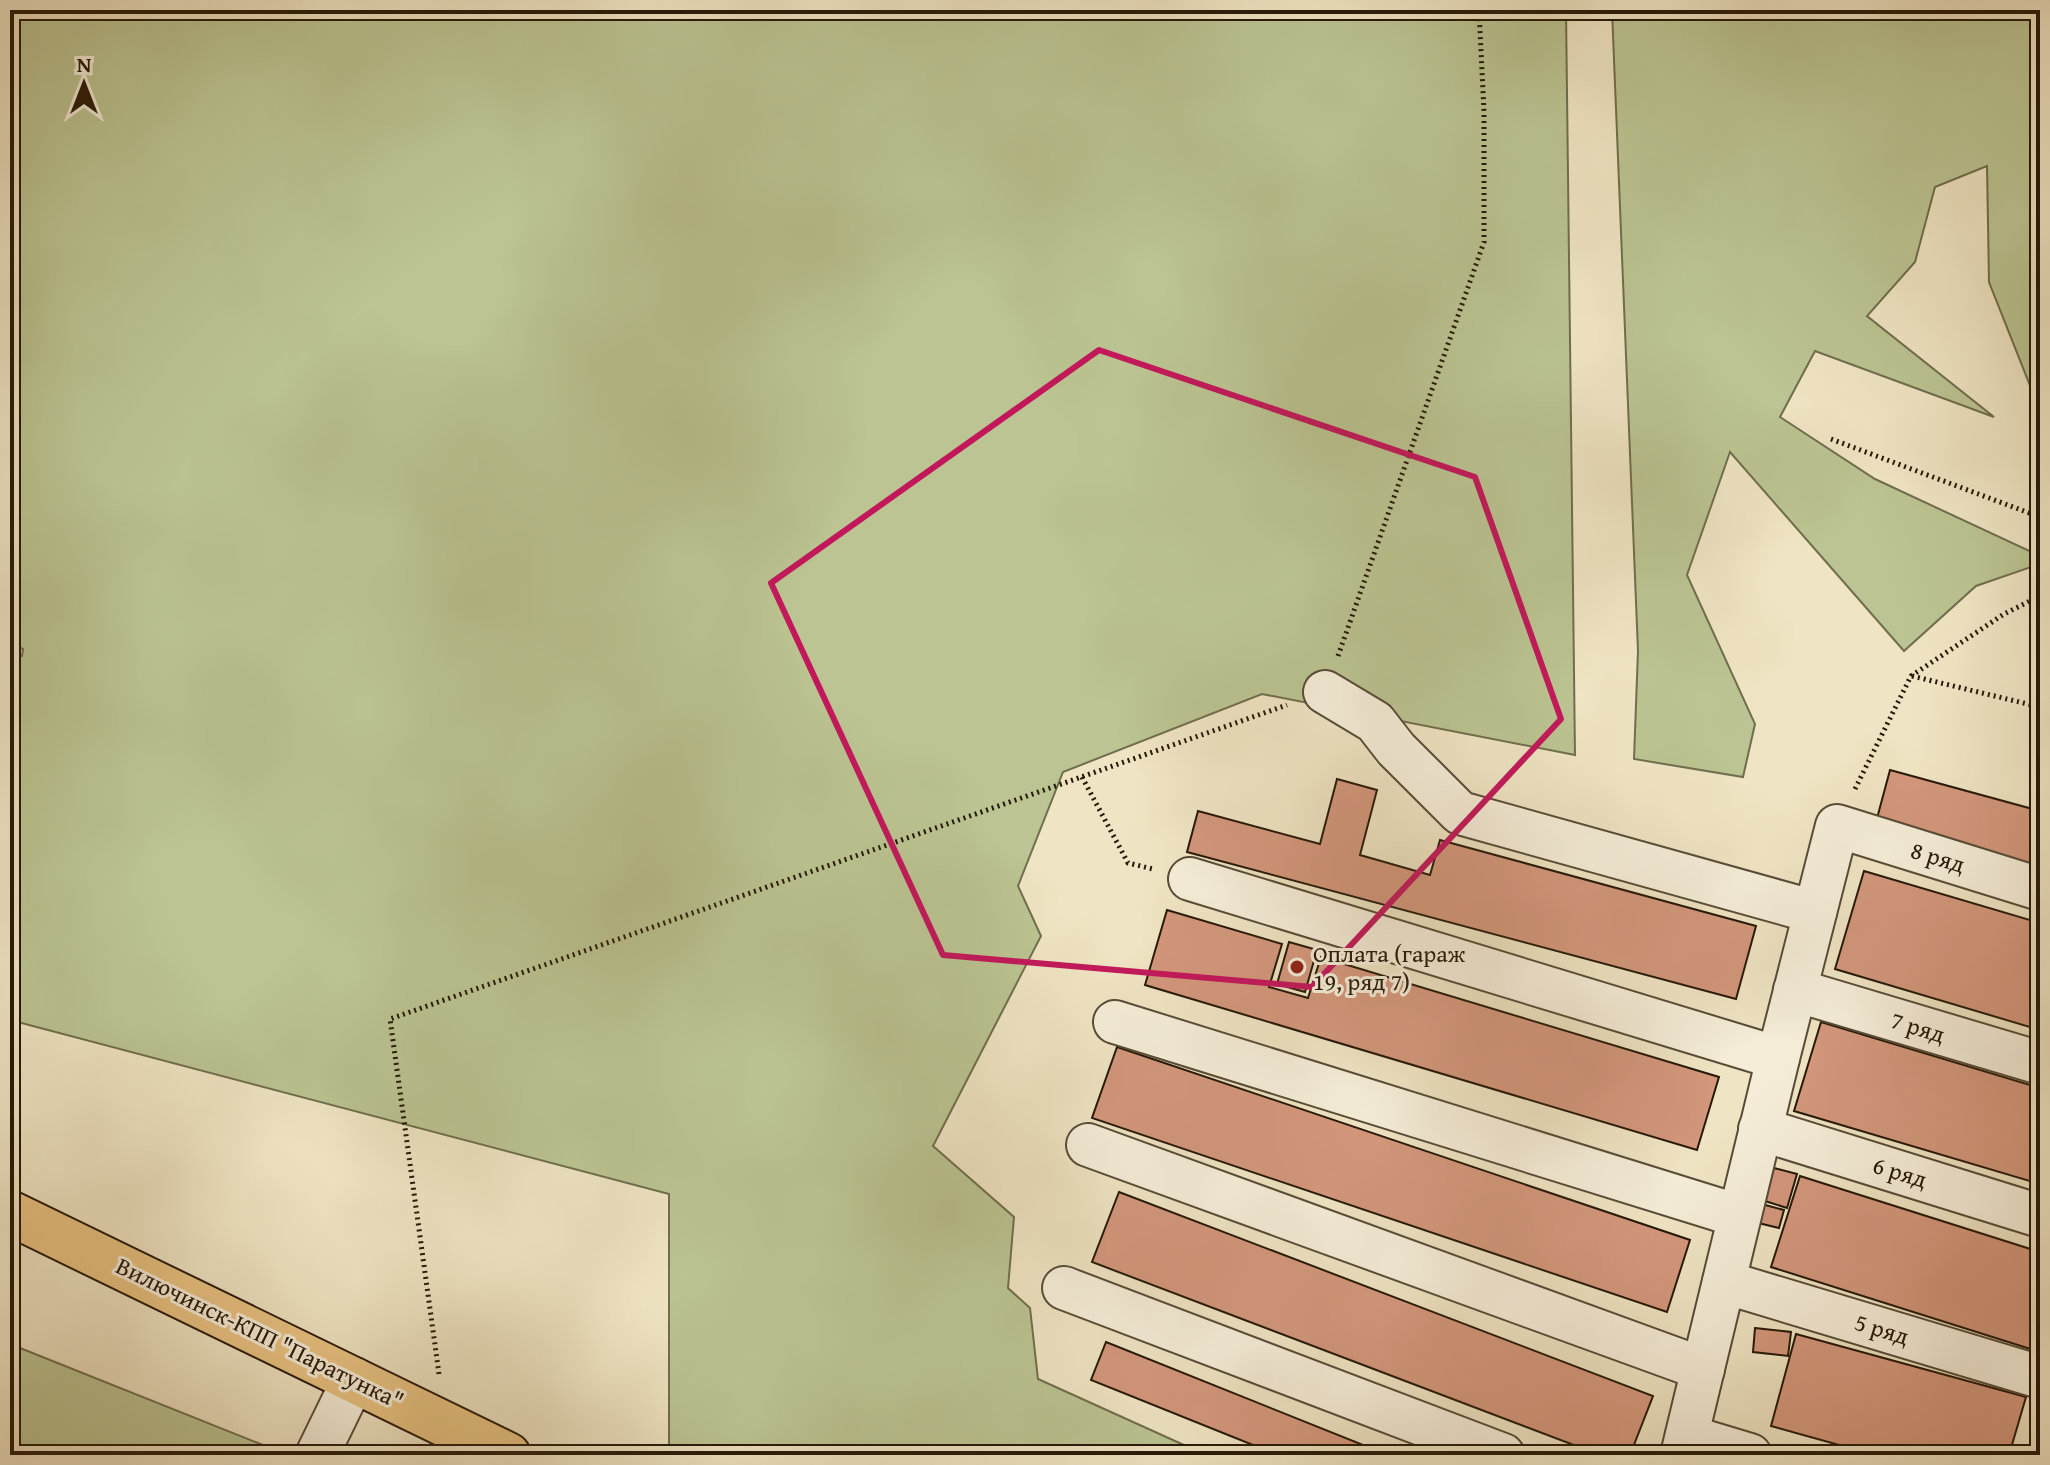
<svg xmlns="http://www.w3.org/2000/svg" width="2050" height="1465" viewBox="0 0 2050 1465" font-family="'Gentium Book Plus',serif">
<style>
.green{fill:#bbc492;stroke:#706e4d;stroke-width:2}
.building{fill:#d3977c;stroke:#261908;stroke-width:2}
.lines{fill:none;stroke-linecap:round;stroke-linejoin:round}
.minor-casing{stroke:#584c37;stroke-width:46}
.major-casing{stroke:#261908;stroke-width:48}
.path{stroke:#261908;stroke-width:5;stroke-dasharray:2 4;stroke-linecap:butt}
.minor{stroke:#f5edd8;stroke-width:42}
.major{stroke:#e8c282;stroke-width:44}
.marked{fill:none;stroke:#c2185b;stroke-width:6;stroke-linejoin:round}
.poi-dot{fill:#8f2418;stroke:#f5edd8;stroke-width:3}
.labels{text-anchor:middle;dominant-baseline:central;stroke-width:6;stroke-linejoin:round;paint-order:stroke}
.street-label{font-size:24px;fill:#261908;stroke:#f5edd8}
.poi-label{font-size:24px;fill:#261908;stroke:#f5edd8;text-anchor:start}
</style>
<rect width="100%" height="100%" fill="#efe4c3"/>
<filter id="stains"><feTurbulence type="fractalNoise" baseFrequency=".0025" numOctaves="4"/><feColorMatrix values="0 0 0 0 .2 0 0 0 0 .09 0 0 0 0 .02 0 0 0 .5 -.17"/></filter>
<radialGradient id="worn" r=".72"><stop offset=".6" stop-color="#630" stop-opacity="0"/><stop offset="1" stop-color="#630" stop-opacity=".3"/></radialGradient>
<g class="green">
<path d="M10,10h1556l9,745 -313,-61 -199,78 -45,114 23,50 -108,210 81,71 -6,71 22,20 8,71 168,76h-537v-261l-659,-174v-363l12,-1 1,-7 -13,-7z"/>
<path d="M1612,10h428v191l-2,4 2,2v204l-51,-129 -2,-116 -52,21 -20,75 -48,54 127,101 -179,-66 -35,66 95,62 165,77v8l-64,22 -72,65 -174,-199 -43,123 68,149 -12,53 -109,-18 4,-108z"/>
<path d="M10,1344l278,111h-278z"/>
</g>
<g class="building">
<path d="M1890,770l150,41v56l-164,-45z"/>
<path d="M1337,779l40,11 -17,65 70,20 10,-35 316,86 -20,73 -549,-147 11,-41 122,33z"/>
<path d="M1864,871l176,52v107l-205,-61z"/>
<path d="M1167,910l115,34 -13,43 39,11 13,-41 398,120 -22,73 -552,-165z"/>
<path d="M1289,942l28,8 -12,42 -28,-8z"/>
<path d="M1821,1022l219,66v96l-246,-73z"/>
<path d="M1117,1047l573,193 -23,72 -575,-194z"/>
<path d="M1774,1168l23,6 -10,34 -22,-7z"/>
<path d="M1800,1176l240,76v100l-269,-85z"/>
<path d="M1119,1192l534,204 -23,59h-30l-508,-193z"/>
<path d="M1758,1203l26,7 -5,18 -25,-6z"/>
<path d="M1755,1328l36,4 -3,24 -35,-4z"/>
<path d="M1796,1334l230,63 -17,58h-134l-104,-29z"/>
<path d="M1106,1342l282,113h-110l-187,-75z"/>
</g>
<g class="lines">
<g class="minor-casing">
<g id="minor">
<path d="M1325,692l50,30 21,27 64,64 355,99"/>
<path d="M1190,879l588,179"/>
<path d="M1795,990l245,73"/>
<path d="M1115,1022l624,194"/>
<path d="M1760,1129l280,87"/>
<path d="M1088,1145l615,224"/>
<path d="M1724,1282l316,95"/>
<path d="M1064,1288l439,167"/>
<path d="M1687,1436l63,19"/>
<path d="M317,1455l37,-76"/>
<path d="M1682,1455l96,-397 59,-232 203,63"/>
</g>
</g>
<g class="major-casing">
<path id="major" d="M10,1213l498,242"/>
</g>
<g class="path">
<path d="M1831,439l209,78"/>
<path d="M1338,656l146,-414v-130l-5,-102"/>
<path d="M1912,676l128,31"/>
<path d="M1082,777l46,86 25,6"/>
<path d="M1855,789l56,-113 93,-62 36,-18"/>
<path d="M439,1374l-49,-355 897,-314"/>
</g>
<use href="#minor" class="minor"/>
<use href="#major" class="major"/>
</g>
<path class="marked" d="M1099,350l376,127 86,242 -249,268 -369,-32 -172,-372z"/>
<circle class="poi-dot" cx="1297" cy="967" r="8"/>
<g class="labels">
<g class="street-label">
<text transform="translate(1938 857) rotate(17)">8 ряд</text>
<text transform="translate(1918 1027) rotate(17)">7 ряд</text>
<text transform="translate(1900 1172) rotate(17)">6 ряд</text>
<text transform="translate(1882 1329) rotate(17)">5 ряд</text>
<text transform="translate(260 1333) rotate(26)">Вилючинск-КПП "Паратунка"</text>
</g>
<g class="poi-label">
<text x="1313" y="953">Оплата (гараж<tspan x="1313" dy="28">19, ряд 7)</tspan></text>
</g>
</g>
<rect width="2050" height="1465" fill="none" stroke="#efe4c3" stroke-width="40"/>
<rect x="12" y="12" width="2026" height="1441" fill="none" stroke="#261908" stroke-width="4"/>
<rect x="20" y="20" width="2010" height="1425" fill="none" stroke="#261908" stroke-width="2"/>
<g transform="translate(84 84)" stroke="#f5edd8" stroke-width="6" paint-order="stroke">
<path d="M0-6L14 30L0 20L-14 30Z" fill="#261908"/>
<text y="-12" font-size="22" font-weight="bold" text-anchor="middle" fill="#261908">N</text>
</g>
<rect width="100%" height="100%" filter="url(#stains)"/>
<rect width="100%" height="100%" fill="url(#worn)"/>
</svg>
